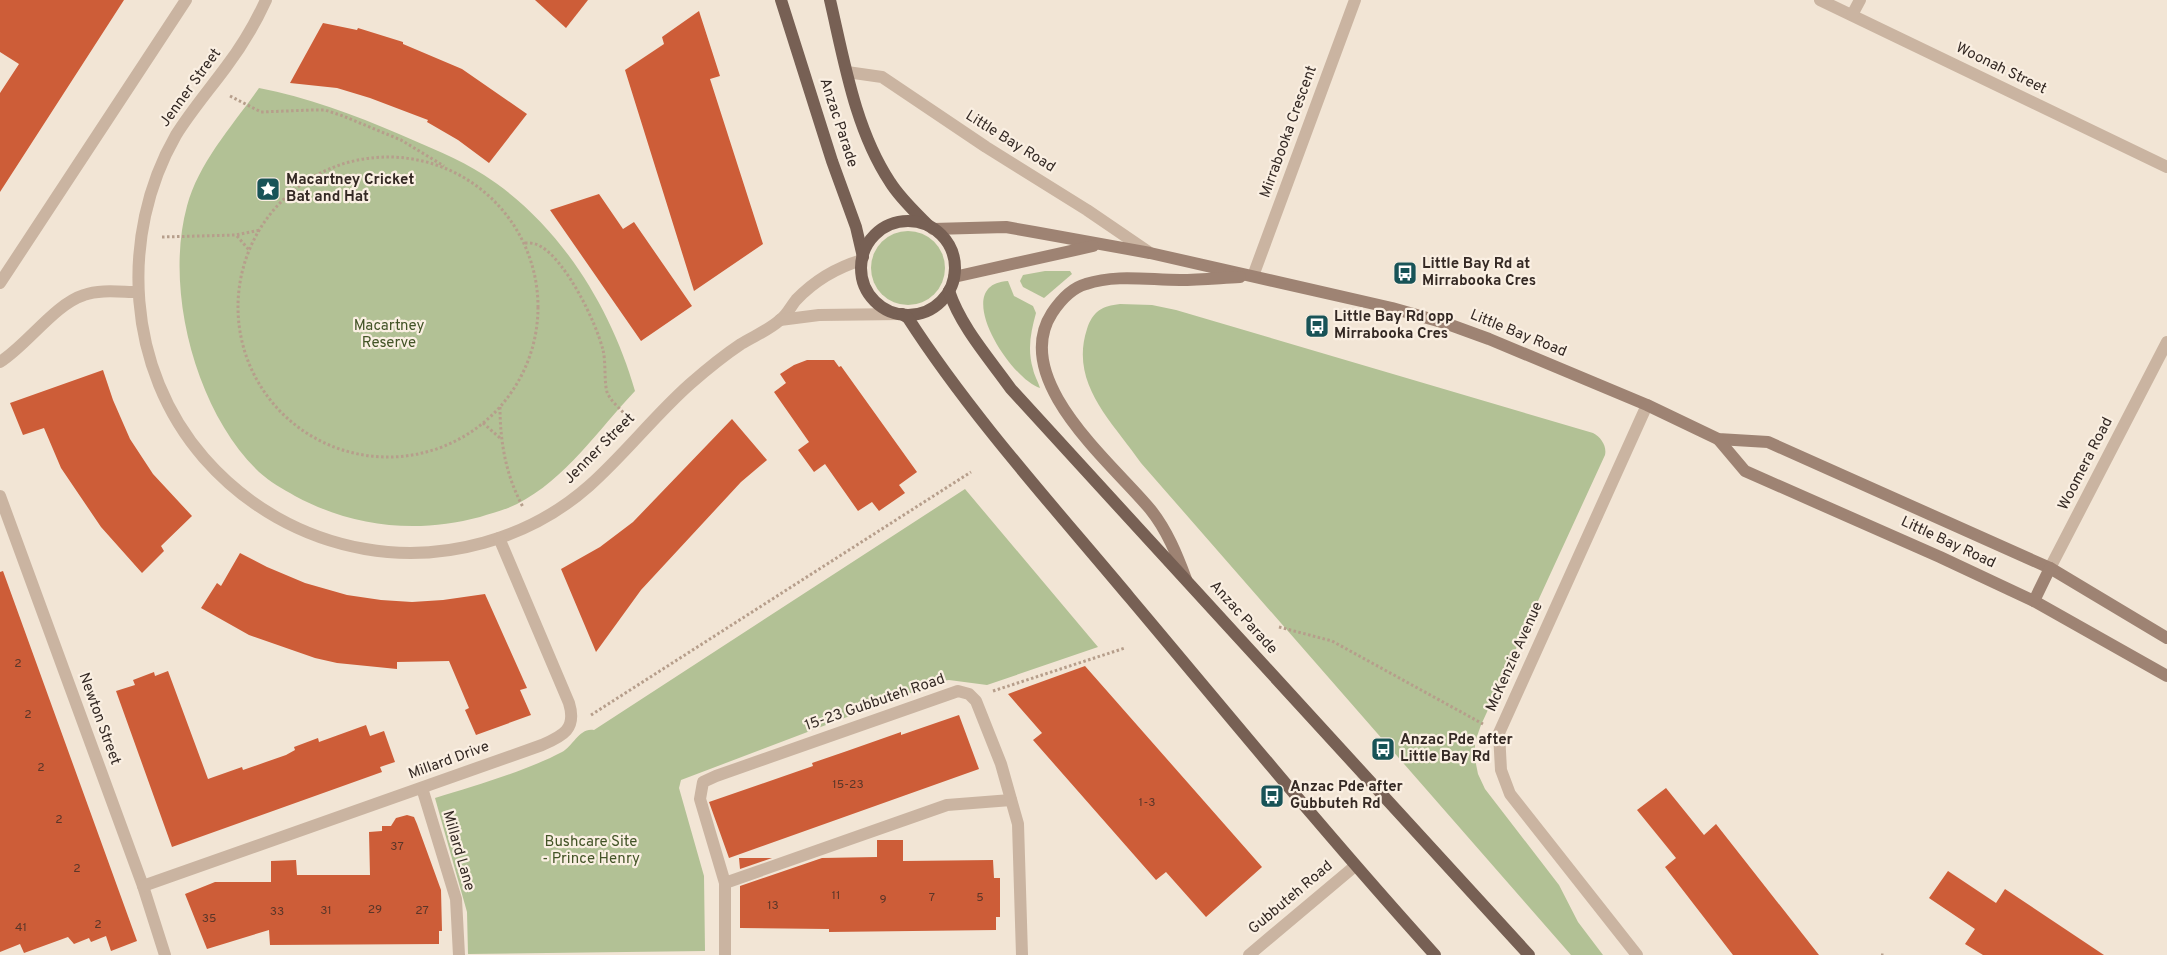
<svg xmlns="http://www.w3.org/2000/svg" width="2167" height="955" viewBox="0 0 2167 955" font-family="Overpass,sans-serif">
<style>
.green{fill:#b2c195}
.building{fill:#cd5d38}
.lines{fill:none;stroke-linecap:round;stroke-linejoin:round}
.path{stroke:#b69e8b;stroke-width:3;stroke-dasharray:2.5 2.5;stroke-linecap:butt}
.lane{stroke:#cab4a1;stroke-width:12}
.street{stroke:#cab4a1;stroke-width:12}
.secondary{stroke:#9e8373;stroke-width:12}
.primary{stroke:#776054;stroke-width:12}
.labels{text-anchor:middle;dominant-baseline:central;stroke-width:4.5;stroke-linejoin:round;paint-order:stroke}
.number-label{font-size:12px;fill:#5a3629}
.street-label{font-size:15px;fill:#342924;stroke:#faefe2}
.poi-label{font-size:15px;font-weight:bold;fill:#342924;stroke:#faefe2;text-anchor:start}
.park-label{font-size:15px;fill:#435427;stroke:#faefe2}
</style>
<rect width="100%" height="100%" fill="#f2e5d5"/>
<g class="green">
<path d="M259,88c47,9 96,27 140,46 29,13 59,24 85,41 75,48 127,132 151,216 -37,39 -69,88 -118,113 -12,6 -25,9 -37,13 -64,17 -127,10 -185,-21 -12,-7 -25,-14 -36,-24 -63,-60 -95,-182 -72,-266 12,-44 46,-81 72,-118z"/>
<circle cx="908" cy="268" r="37"/>
<path d="M1045,271h25l2,3 -28,24 -21,-11 -3,-6 3,-6z"/>
<path d="M1008,281l6,15 19,10 3,7c-5,18 -9,36 -3,56 1,6 5,12 7,19 -30,-9 -91,-104 -32,-107z"/>
<path d="M1120,304l32,1 24,5 417,123c8,4 14,13 12,22l-124,270 -6,17v17l3,15 7,15 74,96 19,37 25,33h-32l-430,-492c-28,-41 -72,-79 -54,-134 6,-18 15,-23 33,-25z"/>
<path d="M965,489l133,158 -111,38 -38,-5 -7,1 -261,99 -2,8 25,88 1,75 -237,3 -1,-42 -32,-114c40,-12 91,-27 127,-46 11,-6 18,-25 32,-22z"/>
</g>
<g class="building">
<path d="M0,0h124l-124,192v-99l19,-29 -19,-12z"/>
<path d="M535,0h53l-22,28z"/>
<path d="M699,11l21,65 -10,3 53,165 -69,47 -69,-221 39,-26 -2,-7z"/>
<path d="M323,23l34,7 1,-2 45,14v2l59,25 65,45 -38,49 -31,-23 -31,-18 1,-2 -58,-22 -33,-10 -47,-5z"/>
<path d="M599,194l24,35 11,-7 58,84 -51,35 -91,-131z"/>
<path d="M807,360h27l5,7 2,-1 76,106 -18,13 6,8 -26,18 -7,-9 -14,9 -33,-47 -11,8 -16,-22 11,-8 -35,-50 12,-9 -6,-9 14,-9z"/>
<path d="M103,370l10,30 17,39 23,35 39,42 -31,30 3,5 -22,22 -41,-46 -40,-59 -17,-40 -21,7 -13,-32z"/>
<path d="M732,419l35,41 -26,22 -100,108 -45,62 -35,-83 39,-22 33,-25z"/>
<path d="M240,553l27,14 38,16 42,12 34,5 31,2 31,-2 42,-6 42,94 -7,2 11,25 -55,20 -11,-25 4,-2 -20,-47 -52,1v7l-60,-6 -22,-5 -66,-23 -48,-27 16,-25 4,3z"/>
<path d="M3,571l134,370 -26,10 -5,-15 -15,6 -2,-4 -15,6 -6,-7 -44,16 -4,-9 -20,8v-380z"/>
<path d="M1085,666l177,201 -56,50 -40,-45 -10,8 -123,-140 9,-7 -34,-39z"/>
<path d="M168,671l40,108 34,-12 1,3 43,-15 9,-5 -1,-3 24,-9 1,4 47,-17 4,11 14,-5 11,31 -15,5 2,5 -210,75 -56,-156 19,-6 -2,-5 21,-8 1,4z"/>
<path d="M959,715l20,54 -250,89 -20,-56 104,-36 -1,-3 35,-12 54,-19v3z"/>
<path d="M1666,788l38,47 12,-11 103,131h-86l-68,-88 11,-9 -39,-48z"/>
<path d="M407,815l7,2 3,7 24,66 1,41h-3v13l-169,1 -1,-15 -62,19 -22,-55 30,-12h56v-21l25,-1 1,15h73l-1,-43 13,-1v-5h9l5,-8z"/>
<path d="M877,840h26v21l90,-1 1,18h6v39h-4v13l-167,2v-3l-89,-1v-42l82,-28 55,-1z"/>
<path d="M739,858h33l-32,11z"/>
<path d="M1948,871l48,32 9,-14 99,66h-121l-18,-11 10,-15 -46,-31z"/>
</g>
<g class="lines">
<g class="path">
<path d="M230,96l31,16 51,-2h13l18,6 58,24 43,26"/>
<circle cx="388" cy="307" r="150"/>
<path d="M237,236l12,14"/>
<path d="M162,237l74,-2 24,-5"/>
<path d="M525,243c5,0 10,0 15,3 26,14 56,76 63,104 3,12 1,32 4,42 3,9 16,19 22,27"/>
<path d="M500,407c0,35 6,69 23,100"/>
<path d="M483,423l17,15"/>
<path d="M1279,627l53,14 151,83"/>
<path d="M993,691l132,-43"/>
<path d="M591,715l380,-243"/>
<path d="M1881,955h3"/>
</g>
<g class="lane">
<path d="M0,283l186,-283"/>
<path d="M422,788l34,111 3,56"/>
<path d="M725,883l222,-78 64,-5"/>
</g>
<g class="street">
<path d="M266,0c-11,24 -24,46 -40,67 -17,23 -35,44 -50,68 -58,101 -49,235 28,323 42,48 98,80 161,91 79,14 164,-10 224,-63 36,-32 65,-70 101,-102 16,-14 33,-28 51,-40 13,-8 28,-14 39,-24 7,-5 11,-14 16,-20 19,-20 39,-32 66,-40"/>
<path d="M1820,0l347,167"/>
<path d="M1852,15l8,-15"/>
<path d="M847,72l35,5 104,70 101,63 63,43"/>
<path d="M1253,276l102,-276"/>
<path d="M780,320l39,-5 82,-1"/>
<path d="M0,362c27,-17 55,-58 84,-67 16,-6 37,-3 54,-3"/>
<path d="M0,496l143,390 22,69"/>
<path d="M2050,568l117,-226"/>
<path d="M143,886l399,-141c21,-9 35,-16 27,-42l-70,-165"/>
<path d="M725,955v-72l-25,-84 3,-17 13,-6 242,-85 11,3 7,7 25,63 17,60 4,131"/>
<path d="M1249,955l106,-89"/>
<path d="M1637,955l-127,-161 -9,-24 -2,-37 148,-328"/>
</g>
<g class="secondary">
<path d="M933,229l73,-2 28,5 116,21 242,55 53,15 44,16 158,66 71,34 50,3 282,126 117,70"/>
<path d="M954,277l139,-31"/>
<path d="M1718,439l27,32 195,86 94,44 133,75"/>
<path d="M1186,579c-9,-24 -19,-49 -36,-70 -37,-45 -141,-129 -98,-196 8,-12 19,-25 34,-29 30,-10 63,-4 94,-4 20,0 40,-2 60,-3"/>
<path d="M2034,601l16,-33"/>
</g>
<g class="primary">
<path d="M781,0l51,161 24,66 7,30"/>
<path d="M830,0c14,60 25,129 60,182 10,16 24,29 38,43"/>
<circle cx="908" cy="268" r="47"/>
<path d="M949,291c12,36 40,67 62,98l518,566"/>
<path d="M902,314l6,4c64,99 146,189 222,280 101,120 200,241 305,357"/>
</g>
</g>
<defs>
<g id="sight-square" transform="scale(1.25)"><rect x="-9" y="-9" width="18" height="18" rx="4" fill="#185357" stroke="#faefe2"/><path d="M0-6L1.8-2.2L6-1.7L2.9 1.2L3.7 5.4L0 3.3L-3.7 5.4L-2.9 1.2L-6-1.7L-1.8-2.2Z" fill="#fff"/></g>
<g id="bus-square" transform="scale(1.25)"><rect x="-9" y="-9" width="18" height="18" rx="4" fill="#185357" stroke="#faefe2"/><path d="M-5-6H5V4H4V6H2V4H-2V6H-4V4H-5ZM-3.5-4V0h7V-4ZM-3.5 1.2v1.5H-2V1.2ZM2 1.2v1.5H3.5V1.2Z" fill="#fff"/></g>
</defs>
<g fill-rule="evenodd">
<use href="#sight-square" x="268" y="189"/>
<use href="#bus-square" x="1405" y="273"/>
<use href="#bus-square" x="1317" y="326"/>
<use href="#bus-square" x="1383" y="749"/>
<use href="#bus-square" x="1272" y="796"/>
</g>
<g class="labels">
<g class="number-label">
<text x="18" y="664">2</text>
<text x="28" y="715">2</text>
<text x="41" y="768">2</text>
<text x="848" y="785">15-23</text>
<text x="1147" y="803">1-3</text>
<text x="59" y="820">2</text>
<text x="397" y="847">37</text>
<text x="77" y="869">2</text>
<text x="836" y="896">11</text>
<text x="932" y="898">7</text>
<text x="980" y="898">5</text>
<text x="883" y="900">9</text>
<text x="773" y="906">13</text>
<text x="375" y="910">29</text>
<text x="326" y="911">31</text>
<text x="422" y="911">27</text>
<text x="277" y="912">33</text>
<text x="209" y="919">35</text>
<text x="98" y="925">2</text>
<text x="21" y="928">41</text>
</g>
<g class="street-label">
<text transform="translate(2001 69) rotate(26)">Woonah Street</text>
<text transform="translate(191 88) rotate(-54)">Jenner Street</text>
<text transform="translate(838 123) rotate(72)">Anzac Parade</text>
<text transform="translate(1289 132) rotate(-70)">Mirrabooka Crescent</text>
<text transform="translate(1010 142) rotate(32)">Little Bay Road</text>
<text transform="translate(1518 334) rotate(22)">Little Bay Road</text>
<text transform="translate(600 449) rotate(-45)">Jenner Street</text>
<text transform="translate(2086 464) rotate(-63)">Woomera Road</text>
<text transform="translate(1948 543) rotate(25)">Little Bay Road</text>
<text transform="translate(1243 618) rotate(48)">Anzac Parade</text>
<text transform="translate(1515 657) rotate(-66)">McKenzie Avenue</text>
<text transform="translate(875 703) rotate(-19)">15-23 Gubbuteh Road</text>
<text transform="translate(99 719) rotate(70)">Newton Street</text>
<text transform="translate(449 761) rotate(-20)">Millard Drive</text>
<text transform="translate(458 851) rotate(74)">Millard Lane</text>
<text transform="translate(1291 898) rotate(-40)">Gubbuteh Road</text>
</g>
<g class="poi-label">
<text x="286" y="180">Macartney Cricket<tspan x="286" dy="17">Bat and Hat</tspan></text>
<text x="1422" y="264">Little Bay Rd at<tspan x="1422" dy="17">Mirrabooka Cres</tspan></text>
<text x="1334" y="317">Little Bay Rd opp<tspan x="1334" dy="17">Mirrabooka Cres</tspan></text>
<text x="1400" y="740">Anzac Pde after<tspan x="1400" dy="17">Little Bay Rd</tspan></text>
<text x="1290" y="787">Anzac Pde after<tspan x="1290" dy="17">Gubbuteh Rd</tspan></text>
</g>
<g class="park-label">
<text x="389" y="326">Macartney<tspan x="389" dy="17">Reserve</tspan></text>
<text x="591" y="842">Bushcare Site<tspan x="591" dy="17">- Prince Henry</tspan></text>
</g>
</g>
</svg>
